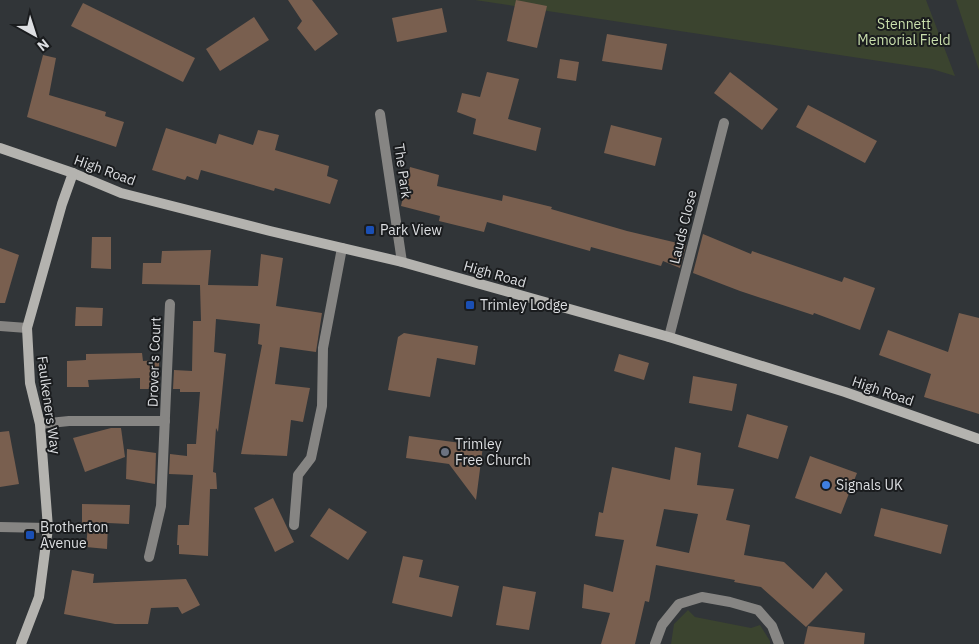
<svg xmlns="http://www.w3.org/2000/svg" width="979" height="644" viewBox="0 0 979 644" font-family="'IBM Plex Sans',sans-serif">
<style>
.green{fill:#3b442f}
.building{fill:#795f4f;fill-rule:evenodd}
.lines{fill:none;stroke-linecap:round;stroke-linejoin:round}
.street{stroke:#868583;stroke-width:10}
.secondary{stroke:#b4b3af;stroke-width:10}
.transit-dot{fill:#1a4fb4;stroke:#1a1c1e;stroke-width:2}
.worship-dot{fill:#6b7280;stroke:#1a1c1e;stroke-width:2}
.shop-dot{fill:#3f7fe0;stroke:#1a1c1e;stroke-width:2}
.labels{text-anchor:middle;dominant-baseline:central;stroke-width:4;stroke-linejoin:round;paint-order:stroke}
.park-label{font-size:14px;fill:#c9dfac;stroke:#1a1c1e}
.street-label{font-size:14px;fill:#dddfe2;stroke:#1a1c1e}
.poi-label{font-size:14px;fill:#dddfe2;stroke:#1a1c1e;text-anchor:start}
</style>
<rect width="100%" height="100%" fill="#313538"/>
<g class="green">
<path d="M475,0h451l29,76 -23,-7z"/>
<path d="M956,0h23v70z"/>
<path d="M688,610l7,7 56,11 9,-3 10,16v3h-99l3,-20z"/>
</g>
<g class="building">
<path d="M288,0h24l26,34 -23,17 -18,-23 5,-7z"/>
<path d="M516,0l31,6 -10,42 -30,-7z"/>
<path d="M83,3l112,55 -12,24 -112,-56z"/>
<path d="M442,8l5,24 -50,10 -5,-24z"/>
<path d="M254,17l15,23 -49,31 -14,-22z"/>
<path d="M607,34l60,10 -5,26 -60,-9z"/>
<path d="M43,55l13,3 -7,37 57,17 -1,4 19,6 -8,25 -89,-30z"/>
<path d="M560,59l19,3 -3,19 -19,-3z"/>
<path d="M487,72l32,7 -11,40 33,9 -5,23 -63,-17 3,-15 -19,-7 5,-19 18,4z"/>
<path d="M730,72l48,37 -16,21 -48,-37z"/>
<path d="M808,105l69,36 -12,22 -69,-36z"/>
<path d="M611,125l51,13 -7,28 -51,-13z"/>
<path d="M166,128l50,16 3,-10 34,11 5,-15 21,5 -4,15 54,16 -2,10 11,4 -8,24 -55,-16 -1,3 -73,-21 -3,10 -11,-4 -2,4 -33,-10z"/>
<path d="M410,167l29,8 -2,11 65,15 1,-6 49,12 -1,2 76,22 59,14 -6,23 -17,-7 -2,5 -70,-19 -1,4 -103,-29 -3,10 -45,-11 1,-5 -39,-10z"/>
<path d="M703,234l48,20 1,-3 90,31 2,-5 31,11 -15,42 -46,-17 -1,2 -73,-24 -47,-18z"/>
<path d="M92,237h19v32l-20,-1z"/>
<path d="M0,248l19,7 -14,48h-5z"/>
<path d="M211,250l-3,35 50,1 3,-32 22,4 -7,48 46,7 -6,39 -36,-5 -5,37 35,4 -7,34 -12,-2 -4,36 -46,-2 21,-109 -4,-1 2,-20 -44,-5 -2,33 12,2 -8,78 -2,-4 -3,44 3,1 1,16h-7l-2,67 -29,-2v-9h-2l1,-20h11l4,-50 -24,-1 1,-20 17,2v-12h9l4,-52h-20v-3h-7l1,-19 18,1 1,-50h8l-1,-36 -58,-1 1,-21h18l1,-12z"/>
<path d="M76,307l27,1 -1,18h-27z"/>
<path d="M959,313l20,5v96l-55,-17 7,-23 -52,-19 9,-25 60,22z"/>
<path d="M404,333l74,13 -3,19 -38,-7 -7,39 -42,-7 10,-53z"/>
<path d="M142,353l1,8 16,-1v29h-19v-11l-52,2 1,7h-22v-26l19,-1v-6z"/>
<path d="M619,354l30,9 -5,17 -30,-9z"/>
<path d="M693,376l44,8 -5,27 -43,-8z"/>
<path d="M747,414l41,12 -10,33 -40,-12z"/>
<path d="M111,428h10l4,29 -40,15 -12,-34z"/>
<path d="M9,431l10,53 -19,3v-55z"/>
<path d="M409,436l74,10 -7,54 -27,-36 -43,-6z"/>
<path d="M675,447l26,6 -4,32 37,4 -8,31 24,5 -6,30 40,7 29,27 13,-17 17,18 -37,37 -45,-40 -27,-5 1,-2 -79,-15 -7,37 -4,-1 -10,43h-34l9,-31 -28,-5 2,-24 29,8 11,-52 -29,-4 4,-24 4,1 9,-46 58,13zM664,509l34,5 -9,39 -33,-7z"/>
<path d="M127,449l29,4 -1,31 -29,-5z"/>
<path d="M810,456l47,17 -16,41 -46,-16z"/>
<path d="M273,498l21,44 -19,10 -21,-44z"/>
<path d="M82,504l48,1 -1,19 -21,-1 -1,26 -21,-2 2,-21 -6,-1z"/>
<path d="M329,508l38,24 -19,28 -38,-24z"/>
<path d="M881,508l67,17 -7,29 -67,-18z"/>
<path d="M403,556l20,4 -4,17 40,9 -7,31 -60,-14z"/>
<path d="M72,570l22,4 -1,9 93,-4 14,26 -18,9 -4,-7 -27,1 -3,16h-33l-51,-10z"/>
<path d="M503,586l33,6 -7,38 -33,-5z"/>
<path d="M808,626l57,7 -1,11h-60z"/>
</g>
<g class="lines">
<g class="street">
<path d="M380,114l22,148"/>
<path d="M0,326l27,2"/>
<path d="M669,337l55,-214"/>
<path d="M40,424l29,-3h96"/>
<path d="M294,525l4,-50 13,-17 11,-52 1,-58 19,-100"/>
<path d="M0,527l48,1"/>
<path d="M149,557l12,-51 9,-202"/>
<path d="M655,644l7,-19 17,-21 23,-7 28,5 28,8 14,16 7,18"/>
</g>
<g class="secondary">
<path d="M0,148l73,25 48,20 149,38 132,31 267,75 176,55 134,47"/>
<path d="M21,644l18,-47 9,-69 -8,-104 -10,-41 -3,-55 35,-124 11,-31"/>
</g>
</g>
<g class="transit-dot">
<rect x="365" y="225" width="10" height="10" rx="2.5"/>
<rect x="465" y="300" width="10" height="10" rx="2.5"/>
<rect x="25" y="530" width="10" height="10" rx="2.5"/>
</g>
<circle class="worship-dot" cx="445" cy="452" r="5"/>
<circle class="shop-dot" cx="826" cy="485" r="5"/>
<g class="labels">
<g class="park-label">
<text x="904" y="24">Stennett<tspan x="904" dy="16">Memorial Field</tspan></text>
</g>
<g class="street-label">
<text transform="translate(105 170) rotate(20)">High Road</text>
<text transform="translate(403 171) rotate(82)">The Park</text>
<text transform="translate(683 227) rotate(-76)">Lauds Close</text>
<text transform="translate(495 274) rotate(16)">High Road</text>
<text transform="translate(154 362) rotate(-88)">Drover's Court</text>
<text transform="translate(883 391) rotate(19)">High Road</text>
<text transform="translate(49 405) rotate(82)">Faulkeners Way</text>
</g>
<g class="poi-label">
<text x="380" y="230">Park View</text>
<text x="480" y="305">Trimley Lodge</text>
<text x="455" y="444">Trimley<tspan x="455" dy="16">Free Church</tspan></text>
<text x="836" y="485">Signals UK</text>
<text x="40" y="527">Brotherton<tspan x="40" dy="16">Avenue</tspan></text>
</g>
</g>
<g transform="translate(35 35) rotate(141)" stroke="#1a1c1e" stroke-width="4" paint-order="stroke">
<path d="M0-4L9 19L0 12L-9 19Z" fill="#dddfe2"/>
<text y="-8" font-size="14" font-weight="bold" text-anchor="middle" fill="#dddfe2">N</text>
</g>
</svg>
